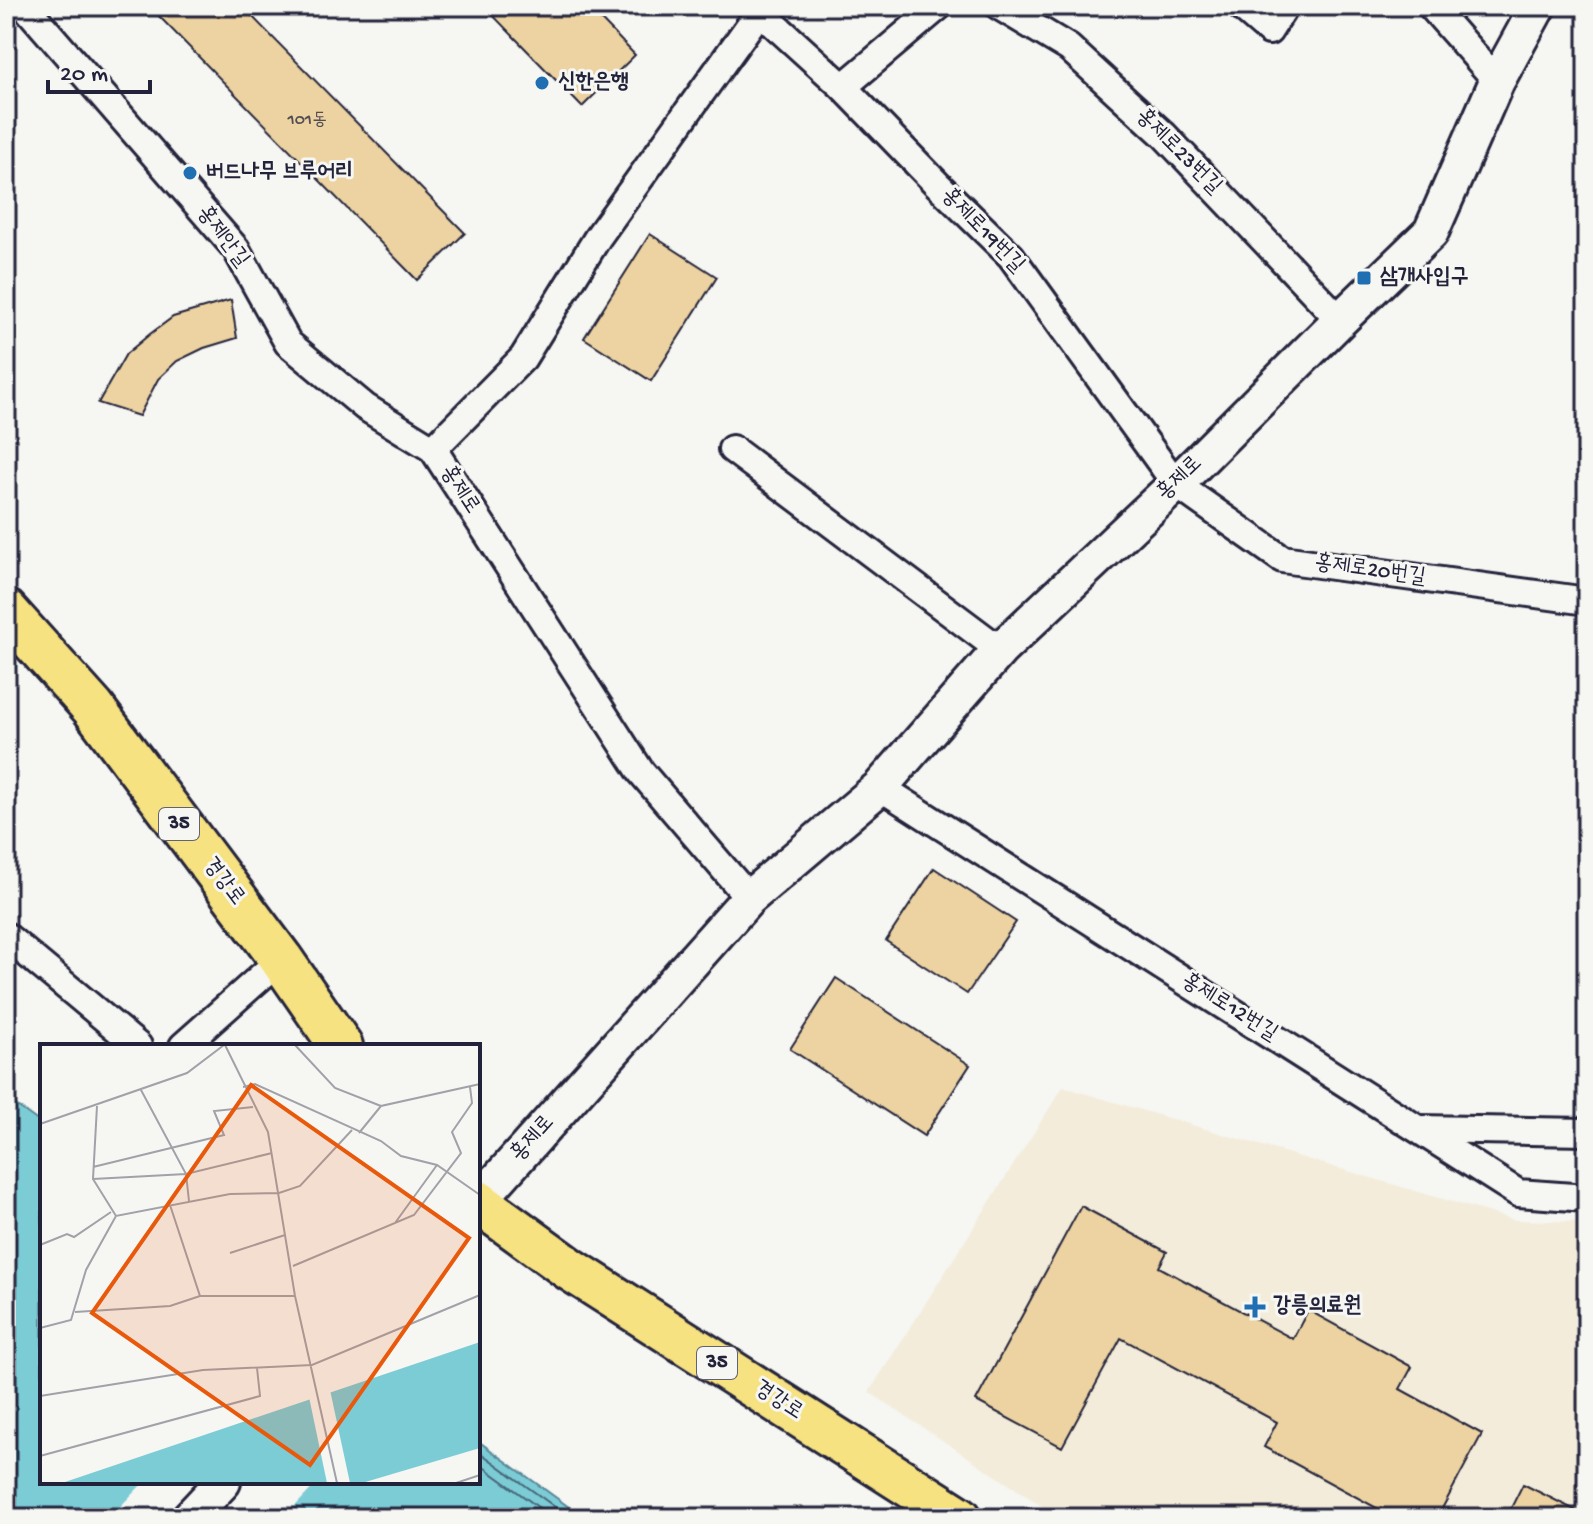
<svg xmlns="http://www.w3.org/2000/svg" width="1593" height="1524" viewBox="0 0 1593 1524" font-family="'Gochi Hand','Poor Story',sans-serif">
<style>
.built{fill:#f3ecda}
.water{fill:#7cccd6;stroke:#588898;stroke-width:2}
.pier{fill:#f6f6f2}
.lines{fill:none;stroke-linecap:round;stroke-linejoin:round}
.shore{stroke:#466679;stroke-width:2}
.building{fill:#ecd3a1;stroke:#22223b;stroke-width:2}
.minor-casing{stroke:#22223b;stroke-width:32}
.tertiary-casing{stroke:#22223b;stroke-width:40}
.primary-casing{stroke:#22223b;stroke-width:48}
.minor{stroke:#f6f6f2;stroke-width:26}
.tertiary{stroke:#f6f6f2;stroke-width:34}
.primary{stroke:#f7e281;stroke-width:42}
.poi-dot{fill:#1f6fb2;stroke:#f6f6f2;stroke-width:3}
.labels{text-anchor:middle;dominant-baseline:central;stroke-width:6;stroke-linejoin:round;paint-order:stroke}
.number-label{font-size:18px;fill:#544e54}
.shield{fill:#f6f6f2;stroke:#626272;stroke-width:2}
.shield-label{font-size:20px;font-weight:bold;fill:#22223b}
.poi-label{font-size:22px;font-weight:bold;fill:#22223b;stroke:#f6f6f2;text-anchor:start}
.street-label{font-size:22px;fill:#22223b;stroke:#f6f6f2}
.inset-road{fill:none;stroke:#a1a1a9;stroke-width:2}
.view{fill:#e8590c;fill-opacity:0.15;stroke:#e8590c;stroke-width:4}
.inset-edge{fill:none;stroke:#22223b;stroke-width:4}
</style>
<rect width="100%" height="100%" fill="#f6f6f2"/>
<filter id="ink" filterUnits="userSpaceOnUse"><feTurbulence type="fractalNoise" baseFrequency=".0125" numOctaves="2"/><feDisplacementMap in="SourceGraphic" scale="16" xChannelSelector="R" yChannelSelector="G"/><feConvolveMatrix kernelMatrix="1 2 1 2 8 2 1 2 1" color-interpolation-filters="sRGB"/></filter>
<g filter="url(#ink)">
<path class="built" d="M1063,1087l451,133 73,2v296h-527l-191,-126z"/>
<path class="water" d="M6,1098l36,26v358h436v-41l106,77h-578z"/>
<path class="pier" d="M144,1482h174l-34,36h-175z"/>
<g class="lines">
<g class="shore">
<path d="M478,1451l92,67"/>
<path d="M478,1463l75,55"/>
</g>
</g>
<g class="building">
<path d="M149,6h93l223,227 -48,47z"/>
<path d="M484,6h104l47,49 -53,52z"/>
<path d="M650,234l67,43 -66,104 -67,-43z"/>
<path d="M231,300l6,38 -33,10 -27,13 -19,18 -19,37 -41,-13 28,-49 24,-20 23,-17z"/>
<path d="M934,868l82,54 -49,72 -81,-53z"/>
<path d="M836,978l134,87 -46,71 -134,-87z"/>
<path d="M1081,1206l86,46 -8,15 134,72 15,-29 104,57 -12,22 82,45 -45,84h-42l-131,-71 13,-25 -156,-84 -59,109 -86,-46z"/>
<path d="M1523,1484l64,32v2h-81z"/>
</g>
<g class="lines">
<g class="minor-casing">
<g id="minor">
<path d="M25,6l211,243 52,94 77,64 68,42"/>
<path d="M754,6l89,81 94,97 74,72 165,228 106,75 305,42"/>
<path d="M999,6l70,42 95,87 176,185"/>
<path d="M1240,6l29,25 16,-25"/>
<path d="M1431,6l66,75"/>
<path d="M843,87l96,-81"/>
<path d="M732,449l268,201"/>
<path d="M880,787l638,406 69,5"/>
<path d="M749,898l-108,-126 -208,-323 90,-91 75,-121 162,-226"/>
<path d="M6,936l132,110"/>
<path d="M183,1046l98,-87"/>
<path d="M1419,1129l168,3"/>
</g>
</g>
<g class="tertiary-casing">
<g id="tertiary">
<path d="M478,1202l271,-304 131,-111 120,-137 176,-166 164,-164 91,-88 66,-151 41,-75"/>
<path d="M189,1518l34,-36"/>
</g>
</g>
<g class="primary-casing">
<g id="primary">
<path d="M6,611l87,97 188,251 60,87"/>
<path d="M478,1202l92,67 390,249"/>
</g>
</g>
<use href="#minor" class="minor"/>
<use href="#tertiary" class="tertiary"/>
<use href="#primary" class="primary"/>
</g>
</g>
<g class="poi-dot">
<circle cx="542" cy="83" r="8"/>
<circle cx="190" cy="173" r="8"/>
<rect x="1356" y="270" width="16" height="16" rx="4"/>
<path d="M1251 1295h8v8h8v8h-8v8h-8v-8h-8v-8h8z"/>
</g>
<g class="labels">
<g class="number-label">
<text x="307" y="120">101동</text>
</g>
<g class="shield">
<rect x="159" y="808" width="40" height="32" rx="6"/>
<rect x="697" y="1347" width="40" height="32" rx="6"/>
</g>
<g class="shield-label">
<text x="179" y="824">35</text>
<text x="717" y="1363">35</text>
</g>
<g class="poi-label">
<text x="558" y="83">신한은행</text>
<text x="206" y="173">버드나무 브루어리</text>
<text x="1380" y="278">삼개사입구</text>
<text x="1273" y="1307">강릉의료원</text>
</g>
<g class="street-label">
<text transform="translate(1178 152) rotate(45)">홍제로23번길</text>
<text transform="translate(982 231) rotate(46)">홍제로19번길</text>
<text transform="translate(222 237) rotate(53)">홍제안길</text>
<text transform="translate(1180 479) rotate(-44)">홍제로</text>
<text transform="translate(459 490) rotate(57)">홍제로</text>
<text transform="translate(1370 571) rotate(8)">홍제로20번길</text>
<text transform="translate(223 882) rotate(53)">경강로</text>
<text transform="translate(1229 1008) rotate(32)">홍제로12번길</text>
<text transform="translate(533 1139) rotate(-48)">홍제로</text>
<text transform="translate(778 1401) rotate(33)">경강로</text>
</g>
</g>
<g transform="translate(40 1044)">
<rect width="440" height="440" fill="#f6f6f2"/>
<path d="M440,298v106l-118,35h-300z" fill="#7cccd6"/>
<path d="M290,346l20,93h-23l-18,-86z" fill="#f6f6f2"/>
<path class="inset-road" d="M185,1l43,87 27,164 42,187M255,1l40,43 46,18M203,43l12,-3 126,57 20,15 36,9 43,30M101,46l45,84 3,27M57,62l-4,73 23,37 114,-22 49,-1 21,-7 52,-56M0,80l147,-51 37,-28M319,89l22,-27 99,-22M53,123l131,-32 -10,-24 39,-4M53,135l93,-5 86,-21M130,161l30,91h95M355,179l42,-58M0,201l27,-11 7,3 37,-25M190,209l55,-18M253,222l121,-51 47,-62 -9,-21 20,-29 -2,-16M35,268l95,-6 30,-10M0,284l31,-8 15,-50 30,-54M0,352l163,-26 109,-5 168,-70M0,412l220,-60 -3,-28M416,439l24,-8"/>
<path class="view" d="M211,41l218,153 -159,227 -218,-152z"/>
<rect width="440" height="440" class="inset-edge"/>
</g>
<rect width="1593" height="1524" fill="none" stroke="#f6f6f2" stroke-width="32"/>
<rect x="16" y="16" width="1561" height="1492" fill="none" stroke="#22223b" stroke-width="3" filter="url(#ink)"/>
<path d="M48 80v12h102v-12" fill="none" stroke="#22223b" stroke-width="4"/>
<text x="60" y="80" font-size="24" fill="#22223b" stroke="#f6f6f2" stroke-width="6" paint-order="stroke">20 m</text>
</svg>
